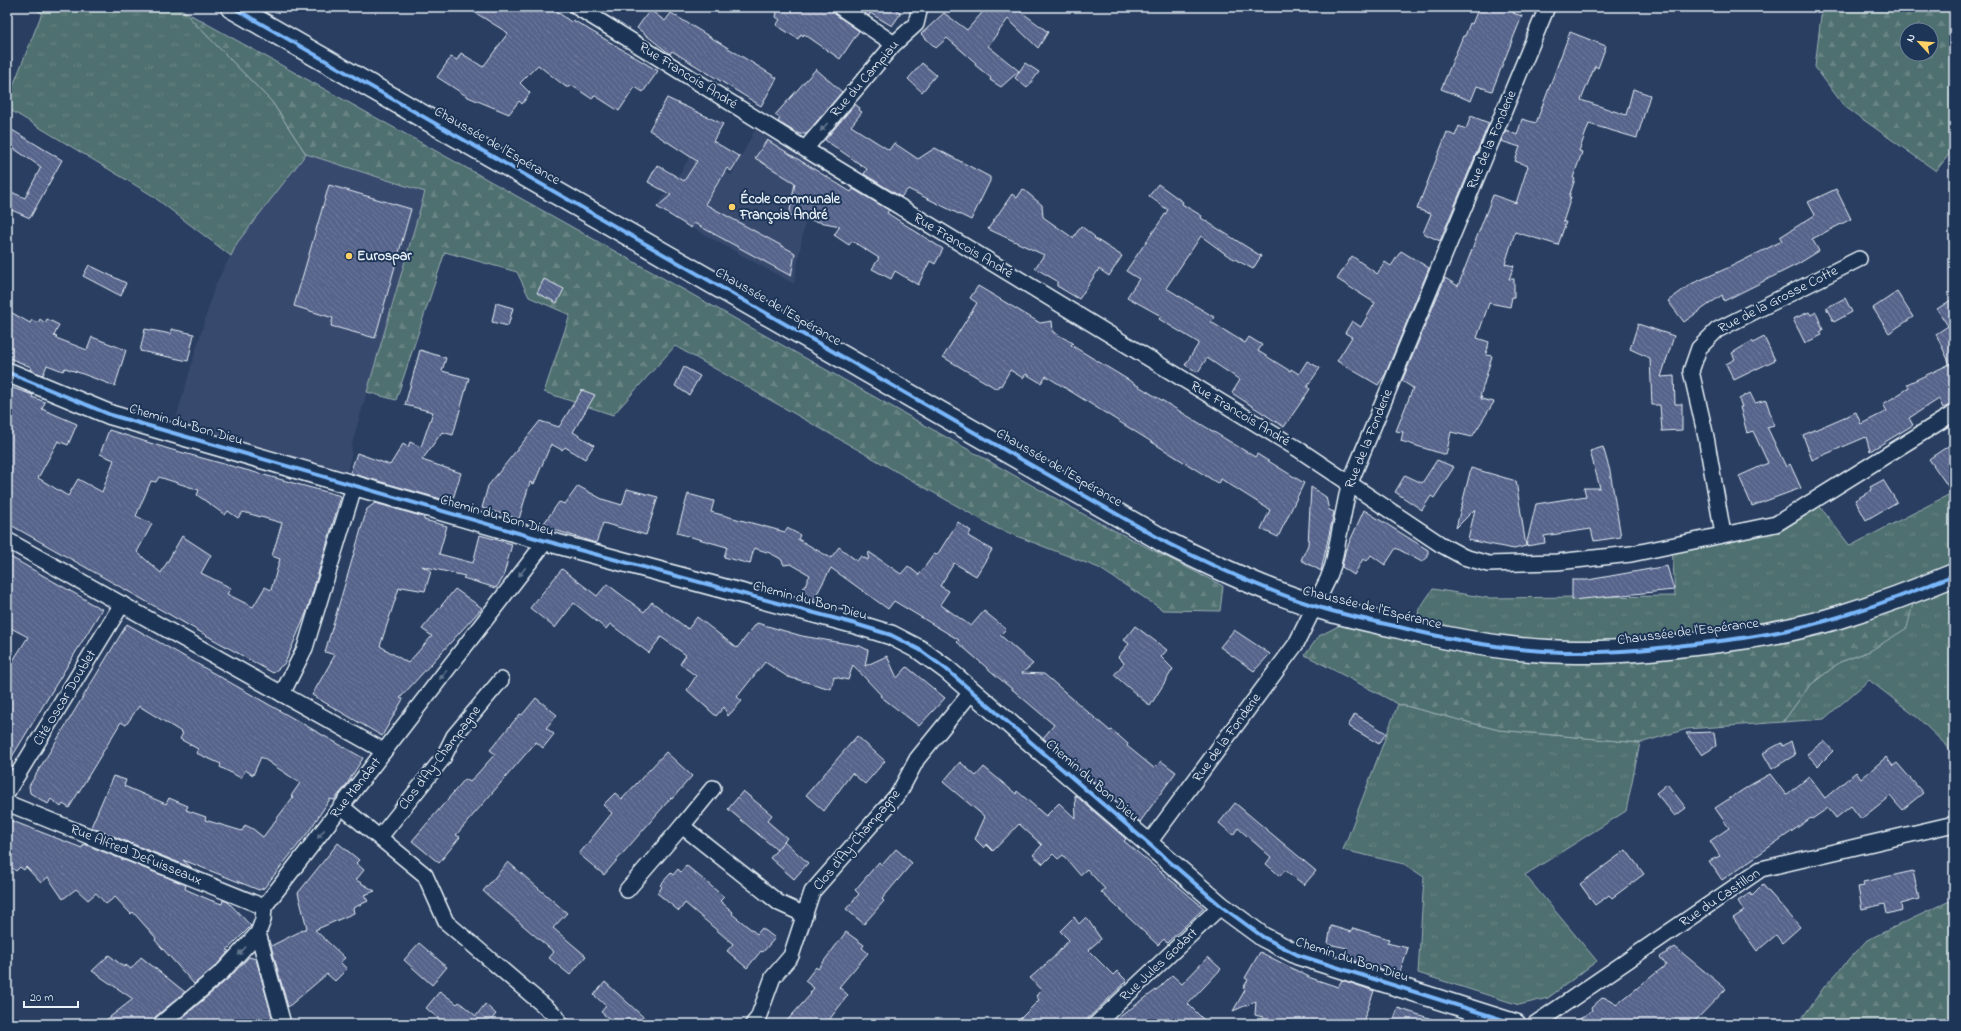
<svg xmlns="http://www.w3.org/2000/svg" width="1961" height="1031" viewBox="0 0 1961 1031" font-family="'Indie Flower',sans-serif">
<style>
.built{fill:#37496e}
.grass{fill:url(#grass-tufts);stroke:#9cb0b4}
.forest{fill:url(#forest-firs);stroke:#9cb0b4;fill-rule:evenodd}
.building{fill:url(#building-back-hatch);stroke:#e8f1f8;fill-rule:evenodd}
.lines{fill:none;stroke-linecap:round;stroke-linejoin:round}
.minor-casing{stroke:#e8f1f8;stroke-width:18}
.tertiary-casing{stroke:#e8f1f8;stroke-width:22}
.secondary-casing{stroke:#e8f1f8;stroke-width:25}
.minor{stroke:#1d3557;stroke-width:15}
.tertiary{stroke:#1d3557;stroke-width:19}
.secondary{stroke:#1d3557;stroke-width:22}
.cycleway-casing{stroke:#1d3557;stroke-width:6}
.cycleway{stroke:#7ab7fb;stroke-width:4}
.oneway{fill:#64778f}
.poi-dot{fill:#ffd166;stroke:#1d3557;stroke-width:1.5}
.labels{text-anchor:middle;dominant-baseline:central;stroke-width:4;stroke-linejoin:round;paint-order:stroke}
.street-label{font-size:14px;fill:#e8f1f8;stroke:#1d3557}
.poi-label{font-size:14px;font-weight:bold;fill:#e8f1f8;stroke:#1d3557;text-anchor:start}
</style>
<defs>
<pattern id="grass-tufts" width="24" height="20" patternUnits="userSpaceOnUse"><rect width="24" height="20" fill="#4f6f6f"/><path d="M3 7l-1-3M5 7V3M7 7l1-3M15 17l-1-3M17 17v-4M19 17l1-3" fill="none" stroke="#688484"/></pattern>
<pattern id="forest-firs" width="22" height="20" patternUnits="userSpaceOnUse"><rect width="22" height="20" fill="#4f6f6f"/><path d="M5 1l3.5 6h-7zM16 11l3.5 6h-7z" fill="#688484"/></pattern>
<pattern id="building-back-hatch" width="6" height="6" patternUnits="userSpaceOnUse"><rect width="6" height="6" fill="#57638b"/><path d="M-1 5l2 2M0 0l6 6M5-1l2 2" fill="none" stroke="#6f7a9c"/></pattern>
</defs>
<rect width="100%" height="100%" fill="#293e61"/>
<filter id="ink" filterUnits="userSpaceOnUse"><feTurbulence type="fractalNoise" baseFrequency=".025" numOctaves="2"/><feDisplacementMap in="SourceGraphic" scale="8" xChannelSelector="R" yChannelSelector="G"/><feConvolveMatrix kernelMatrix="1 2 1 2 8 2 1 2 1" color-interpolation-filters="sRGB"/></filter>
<g filter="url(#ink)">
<g class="built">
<path d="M755,130l60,36 -21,118 -138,-76 33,-49 7,-8 35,24z"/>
<path d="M306,154l119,38 -73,252 -1,12 -7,28 -172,-52 43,-147 22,-42z"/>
</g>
<g class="grass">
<path d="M30,7h146l6,3 90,92 34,52 -69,89 -6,13 -81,-62 -143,-86v-7l35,-88z"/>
<path d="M1954,492v261l-36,-35 -49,-38 -45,39 -41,3 26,-36 31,-24 30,-11 -215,-2 -240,-18 4,-22 14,-20 55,9 187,-2 -3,-51 104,-21 39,-24 35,46z"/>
<path d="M1398,704l101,26 141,13 -14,68 -101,64 72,86 -49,37 -29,7 -101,-32 6,-96 -20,-13 -61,-14z"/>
</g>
<g class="forest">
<path d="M1822,7h132v141l-18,23 -92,-65 -29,-39zM1907,30h24v24h-24z"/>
<path d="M182,10l299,166 611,343 131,67 -3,25 -57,-1 -64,-42 -103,-40 -321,-182 -62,69 -69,-23 26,-77 -41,-18 -12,-25 -72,-20 -49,148 -29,-8 58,-200 -119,-38 -34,-52z"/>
<path d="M1916,591l-9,37 -37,23 -30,11 -31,24 -26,36 -96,7 -47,14 -141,-13 -101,-26 -93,-49 14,-19 37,-19 59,14 240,18z"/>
<path d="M1954,899v125h-156l26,-37 43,-47z"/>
</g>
<g class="building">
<path d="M466,7h85l20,15 2,-2 85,51 -15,21 -8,-5 -16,24 -25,-16 -2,4 -21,-14 -2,2h-3l-28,-22 -18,18 10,10 -8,11 -3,-3 -10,13 -41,-17 -31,-20 14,-20 6,3 4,-7 22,14 25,-34z"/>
<path d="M778,7h53l4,7 24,17 -19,28 -36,-25 -1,2 -2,-2 -3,5 -22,-14 4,-5 -4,-3z"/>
<path d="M856,7h36l9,6 -9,13 -22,-13 -1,3z"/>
<path d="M987,7h30l-1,1 32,24 -10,16 -30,-29 -20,27 31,25 -18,16 -11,-7 1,-2 -16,-13 1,-2 -29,-25 -11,10 -15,-14 23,-21 23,17z"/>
<path d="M1479,7h37l-3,6 9,3 -30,75 -15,-5 -6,15 -30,-12 22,-53h2l5,-13 2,1z"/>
<path d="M650,10l15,11 6,-8 106,65 -16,28 -89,-55 -2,3 -33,-26z"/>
<path d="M1570,32l36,14 -8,22 -3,-2 -14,34 45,15 7,-26 17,6 -13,43 -48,-14 -10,27 3,1 -9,26 2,1 -6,18h2l-8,25h3l-8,23 -43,-13 -10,32 9,2 -5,13h5v18h-2l-2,10 -21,-4 -12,35 12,4 -3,13 6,1 -12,41h2l-1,2 13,3 -22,35 -21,-5 -5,23 -45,-14 2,-9 -7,-1 17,-43 -11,-7 43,-103 13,8 35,-91 23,8 12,-37 -13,-5 5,-14 -19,-6 5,-11 11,5 5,-16 14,4z"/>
<path d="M922,63l14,12 -14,17 -14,-13z"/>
<path d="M1025,63l14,9 -12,16 -12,-10z"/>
<path d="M816,69l26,23 -36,42h-7l-21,-12 2,-4 -5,-3z"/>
<path d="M667,98l56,26 -10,17 27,16 -9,14 -4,-3 -22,36 90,49 -4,23 -97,-53 -3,5 -34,-21 14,-12 -23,-13 9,-17 27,16 13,-20 -48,-31z"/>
<path d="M855,104l5,4 -1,2 3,2 -11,14 38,24 5,-7 24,16 17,-11 55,29v4l-19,39 -63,-31 -7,8 -37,-23 3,-5 -42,-29z"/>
<path d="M1471,116l18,7 -49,118 -17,-8 8,-19 -14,-5 30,-77 8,4 4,-10 7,3z"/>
<path d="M7,127l55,33 -32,58 -23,-10v-18l18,8 16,-31 -34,-23z"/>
<path d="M767,140l84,52 2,-3 36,21 -2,3 56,36 -8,15 -5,-3 -12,24 -23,-14 -4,8 -19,-10 7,-11 -27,-17 -3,4 -15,-10 6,-9 -51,-10 6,-33 -40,-25z"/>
<path d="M1158,184l25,18 -1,2 20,12 -1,2 60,38 -8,13 -26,-14 -26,-19 -35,52 48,29 -3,5 34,21 4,-6 13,8 -4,6 32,20 1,-2 8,5 8,-13 13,7 -13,19 3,2 -26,38 -52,-34 8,-13 -33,-22 -9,14 -13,-7 14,-22 -40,-24 2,-3 -34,-19 12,-18 -13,-8 42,-61 -19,-14z"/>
<path d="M329,185l82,24 -36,129 -44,-12 2,-8 -39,-12z"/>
<path d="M1023,189l19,16 1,12 30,21 8,-12 14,11 -1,1 28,18 -13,20 -10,-7 -20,30 -22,-13v-5l-22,-13 9,-13 -56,-26 24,-35 5,4z"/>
<path d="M1836,189l15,30 -39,20 7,12 -21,13 -74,37 -2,-6 -38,27 -16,-21 23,-17 39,-17 52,-26 -2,-4 35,-22 -7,-13z"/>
<path d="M1401,251l28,17 -44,107 -7,10 -41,-24 15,-24 -7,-4 7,-12 9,6 14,-24 -38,-24 15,-23 25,18 8,-12 6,4z"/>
<path d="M89,265l37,18 -5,13 -38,-20z"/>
<path d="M544,279l20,10 -7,14 -20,-10z"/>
<path d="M978,286l62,37 12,-2 1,11 20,11 -2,2 184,112 2,-3 47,29 -26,54 -17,-8 9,-19 -49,-31 -2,5 -173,-108 -5,7 -15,-9 -3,4 -13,-8 -9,16 -2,-1 -2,4 -54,-32 34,-54 -7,-5z"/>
<path d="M1897,292l16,25 -24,16 -16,-25z"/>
<path d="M1845,298l7,14 -18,10 -8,-14z"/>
<path d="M1954,298v105l-11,5 -4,-9 -30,19 4,7 -43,26 -4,-14 -54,23 -9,-25 53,-23 5,12 26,-13 -4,-7 26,-16 -2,-4 43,-20 -14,-30 12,-8 -11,-17z"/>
<path d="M496,303l17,5 -5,18 -16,-4z"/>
<path d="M7,310l23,13 2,-3 6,3 2,-4 5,4 2,-4 12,6 -5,11 3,1 -1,1 31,12 5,-13 34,13 -11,36 -35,-13 -15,-5 -2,3 -16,-6 -4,10 -13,-5 1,-3 -24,-10z"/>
<path d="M1809,312l2,3 5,-3 7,18 -3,2 2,3 -17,8 -12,-24z"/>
<path d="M1638,324l36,12 -13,41 13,-1 1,28h7v26l-20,1 -2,-26h-8l-2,-47 -20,-9z"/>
<path d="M145,329l26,5v-5l23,5 -6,27 -48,-10z"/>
<path d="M1764,337l11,23 -41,20 -8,-16 9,-5 -3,-6 20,-12 1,2z"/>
<path d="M420,350l26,8 -4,13 27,7 -16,57 -11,-3 -20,28 39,13 -9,29 -102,-29 7,-20 33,12 13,-21 5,3 2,-5 11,5 12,-35 -28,-7z"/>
<path d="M684,367l16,9 -11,19 -14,-9z"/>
<path d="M7,386l26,9 -1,2 13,5 -3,7 35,15 -9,21 -10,-4 -20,37 30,18 10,-17 24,13 12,-32 -14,-6 9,-24 60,19 172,47 -34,115 -22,52 -12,10 -266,-150zM159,477l40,13 -2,5 28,20 3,-4 10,7 5,-6 39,11 -10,33 8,3 -9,31 -6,-3 -12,20 -26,-13 4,-6 -30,-15 10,-18 -29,-19 -21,37 -24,-21 15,-28 -16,-8 15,-35 5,1z"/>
<path d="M582,390l13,5 -22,37 21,13 -9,14 -20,-12 -3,3 -11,-6 -17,40 -4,-2 -11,37 -37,-11 6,-22 52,-65 19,6z"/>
<path d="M1750,393l5,10 11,-3 8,25 -7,2 19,40 4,-3 11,24 -49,18 -13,-30 29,-13 -15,-32 -6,2 -7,-26h2l-3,-8z"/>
<path d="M1954,442v53l-25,-36z"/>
<path d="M1603,447l7,24 11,66 -27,4 -3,-12 -47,7 1,7 -19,3 10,-42 50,-8 -2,-8h16l-10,-37z"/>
<path d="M1437,460l17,7 -20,31 -3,-2 -9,14 -27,-18 10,-17 17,8z"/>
<path d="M1471,468l45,13 10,65 -12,3 -46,-9 7,-31 -19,19z"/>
<path d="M1883,480l14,22 -31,18 -11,-20 17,-10 -2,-3z"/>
<path d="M578,486l24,13 20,6 5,-16 31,8 -12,38 -43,-12 -7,20 -54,-17 17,-24 6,2z"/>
<path d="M1311,487l15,10 3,13 5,2 -13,59 -20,-11 7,-15z"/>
<path d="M688,494l26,7 -3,11 74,20 2,-4 13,7 -2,4 33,19 8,-11 18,14 4,-5 7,4 1,-8 32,22 7,-8 11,9 15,-21 3,1 21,-33 13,9 -3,5 24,14 -16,26 -22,-13 -14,23 9,5 -8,12v2l30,21 13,-15 22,18 -6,6 33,29 -11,9 22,1 66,57 2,-1 16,14 -1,2 27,22 7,-7 15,11 -36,50 -97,-84 11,-13 -68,-58 -29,-25 2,-2 -65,-39 -6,8 -57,-41 -18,33 -13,-6 10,-20 -19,-11 -7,1 -3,-6 -11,-6 -16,-5 -4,16 -26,-7 3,-10 -50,-14z"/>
<path d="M375,503l49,14v3l23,6 -8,28 34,9 7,-28 32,9 -9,34 -7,10 -33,-10 2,-2 -43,-10 9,5 -6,20 -23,-4 -1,2 -2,-1 -19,58 28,17 24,-27 -10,-7 33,-40 27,19 -82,90 3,1 -21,37 -70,-41 23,-40 -10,-3 42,-143z"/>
<path d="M1364,510l64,40v7l-6,5 -26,-14 -11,17 -14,-10 -4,6 -4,-2 -9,16 -12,-8 3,-15z"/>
<path d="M7,555l81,46v1l14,7 -95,156v-95l21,-33 -21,-11z"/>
<path d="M1667,566l7,24 -102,10v-20h16z"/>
<path d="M562,569l35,27 10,-12 37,28 8,-10 36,27 9,-12 40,31 20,-25 45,13 58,10 8,4 -3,16 22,-10 10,22 10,-11 38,31 -26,28 -39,-30 1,-1 -28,-30 -5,15 -14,-3 -3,12 -43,-12 -23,-15 -28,35 5,4 -14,15 -4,-9 -8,9 -29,-26 9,-14 -16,-12 6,-9 -25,-18 -12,16 -39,-29 -4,5 -32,-26 -19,25 -25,-20z"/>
<path d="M127,624l236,134 -18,29 -11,13 -4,-1 -21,32 -45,57 -5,2 -76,-30 9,8 -101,-41 22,-51 13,4 -2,6 42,18 3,-6 19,8 -2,4 20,7 -1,3 37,11 3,-6 8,4 10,8 30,-40 -2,-1 9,-13 -39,-26 -8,18 -8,-5 -4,8 -21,-11 1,-3 -25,-11 2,-4 -18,-10 3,-6 -44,-27 -13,19 -5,-3 -52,86 -6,-4 -2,3 -10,-8 -3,5 -18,-11 -1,-7z"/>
<path d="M1135,626l32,24 -6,7 12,12 -23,37 -36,-31 10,-12 -6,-6 11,-13 -5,-4z"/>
<path d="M1234,630l36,24 -16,17 -34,-24z"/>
<path d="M536,698l21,17 -11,13 8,6 -11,14 -7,-6 -80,93 4,2 -21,26 -27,-22 53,-62 5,3 25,-28 -5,-4 30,-36 2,1z"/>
<path d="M1355,714l31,19 -7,11 -31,-18z"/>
<path d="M1714,732l2,14 -14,9 -16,-22z"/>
<path d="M857,736l28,25 -20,23 -13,-11 -28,38 -18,-16z"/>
<path d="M1791,741l4,14 -23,14 -9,-16 18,-10 2,3z"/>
<path d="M1824,741l9,10 -15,15 -11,-12z"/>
<path d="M666,752l26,24 -20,23 -1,-1 -67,77 -25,-21 33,-41 -9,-8 12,-12 7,6z"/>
<path d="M1886,757l7,9 4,-3 26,30 -21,17 -12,-14 -29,23 -10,-13 -15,12 -8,-10 -16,11 -1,-1 -89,62 -13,-19 11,-5 -10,-15 19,-13 -14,-20 37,-24 18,-10 16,21 23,-18 16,21 31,-26 5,7z"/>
<path d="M960,762l16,14 8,-9 32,27 1,-3 29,25 13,-13 17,16 -1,-24 51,44 -2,2 80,67 -37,35 -3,-4 -6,6 -57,-53 4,-3 -18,-20 -7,6 -17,-20 -5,4 -5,-5 -10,10 -10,-9 9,-10 -23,-21 -26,27 -7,-7 -2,4 -9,-9 10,-22 -42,-35z"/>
<path d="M1667,784l19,24 -11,8 -19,-23z"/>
<path d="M743,791l29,24 -5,6 20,17 -10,12 -49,-41z"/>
<path d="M1235,803l81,68 -12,14 -19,-15 -5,6 -8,-7 -6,-5 5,-7 -33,-29 -5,7 -14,-12z"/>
<path d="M7,819l75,29 2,-4 102,41 -1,4 25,11 12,4 1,-4 5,2 23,24 -24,24 2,1 -12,14 -23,19 -39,-44 1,-2 -23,-26 -2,2 -16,-17 -9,7 -10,-11 -8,7 -12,-11 -13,10 -15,-22 -7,6 -15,-16 -2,3 -4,-3 -4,4 -9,-7z"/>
<path d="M784,841l24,22 -14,16 -24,-21z"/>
<path d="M338,843l21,17 -3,3 8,7 -8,10 19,11 -11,4 4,6 -15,7 1,5 -39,17 30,28 -5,4 7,7 -12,12 -8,-7 -39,33 -17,-61 36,-18 -9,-35z"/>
<path d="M896,849l16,14 -30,36 2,2 -20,23 -18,-15 13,-15 -4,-4 24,-28 3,3z"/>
<path d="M1626,850l18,24 -32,24 -3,-3 -14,10 -15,-21z"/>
<path d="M508,862l59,51 -14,15 33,28 -16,19 -21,-17 5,-6 -71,-61z"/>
<path d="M686,865l38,32 -4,4 13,11 -1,2 25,20 5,-6 13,10 -12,14 -2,-1 -14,17 -20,-17 6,-7 -48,-41 -6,8 -22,-18 5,-6 -2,-2 11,-12 2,2 5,-6 3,3z"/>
<path d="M1913,871l6,28 -18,5 1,6 -15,4 -2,-10 -23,5 -4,-22 6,-1 -1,-4z"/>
<path d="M1763,885l37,42 -18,16 -6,-8 -19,16 -24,-33 11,-7 -6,-10 12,-8 2,3z"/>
<path d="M1074,917l5,7 7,-7 15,22 -13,11 25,25 4,-4 10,10 -45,43h-67l24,-24 -3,-4 5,-6 -11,-12 23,-20 16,-18 -9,-9z"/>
<path d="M1331,926l20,6 2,-4 36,11 -2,4 21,5 -9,27 -55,-17 3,-10 -19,-4z"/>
<path d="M846,932l18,13 -2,3 6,5 -29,34 9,8 -22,29h-42l27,-30 -1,-1 4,-5 -9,-7 11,-14 2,2z"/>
<path d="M419,943l28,24 -15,18 -28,-25z"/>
<path d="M1675,947l51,42 -34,35h-119l19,-14 -1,-2 12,-11 10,4 3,4 50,-40 -6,-8z"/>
<path d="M1260,952l51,26 27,9 4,-7 32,11 -12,33h-87l-12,-2v-5l-8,-2 1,-14 -23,10 12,-21 -2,-2 5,-8 -3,-2z"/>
<path d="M109,955l15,12 2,-2 5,4 10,-12 44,35 -30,25 -3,7h-51l32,-25 -41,-28z"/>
<path d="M249,957l7,2 17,61 -5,4h-93l54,-46z"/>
<path d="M1208,957l13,12 -33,35 20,20h-98l50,-37 12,-12 10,9z"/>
<path d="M605,982l12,11 34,31h-36l-14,-12 5,-6 -12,-11z"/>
<path d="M440,991l17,13 2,-2 17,14 9,-12 11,10 -8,10h-43l-19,-16z"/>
<path d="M1398,1008l40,13 -1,3h-45z"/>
</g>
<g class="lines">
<g class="minor-casing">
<g id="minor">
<path d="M577,7l228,142 493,300 142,95 24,13 24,7 69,-2 74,-8 145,-30 178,-111"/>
<path d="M840,7l54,37"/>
<path d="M805,149l89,-105 22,-20 4,-17"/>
<path d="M1723,534l-17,-97 -15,-66 8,-23 18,-18 142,-71"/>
<path d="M7,540l377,211"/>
<path d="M282,694l23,-46 49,-161"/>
<path d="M7,792l115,-188"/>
<path d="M7,803l257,104"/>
<path d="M342,807l83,68 21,47 110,94 4,8"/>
<path d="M682,826l31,-38"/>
<path d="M380,837l63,-79 11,-22 47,-56"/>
<path d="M1148,844l148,-200 32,-65 5,-14 16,-80 198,-478"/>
<path d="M627,890l55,-64 97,77 26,12"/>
<path d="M258,933l25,91"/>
<path d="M161,1024l62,-53 35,-38 5,-13 1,-13 282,-366"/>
<path d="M753,1024l5,-6 15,-41 18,-21 21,-64 87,-99 18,-34 56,-69"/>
<path d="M1096,1024l125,-118"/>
<path d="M1535,1024l226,-155 193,-45"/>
</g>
</g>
<g class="tertiary-casing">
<path id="tertiary" d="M7,372l104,43 435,126 306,82 39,12 29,15 26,19 275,237 42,31 35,18 218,69"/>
</g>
<g class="secondary-casing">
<path id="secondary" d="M232,7l937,537c46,23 93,45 143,61 27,9 55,15 83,21 59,15 120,26 181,26 43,1 85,-4 127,-9 46,-5 91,-12 136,-26 39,-12 77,-26 115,-42"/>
</g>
<use href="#minor" class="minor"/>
<use href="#tertiary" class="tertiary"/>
<use href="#secondary" class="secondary"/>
<g class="cycleway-casing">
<g id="cycleway">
<path d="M232,7l937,537c46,23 93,45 143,61 27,9 55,15 83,21 59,15 120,26 181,26 43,1 85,-4 127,-9 46,-5 91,-12 136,-26 39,-12 77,-26 115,-42"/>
<path d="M7,372l104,43 435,126 306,82 39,12 29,15 26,19 275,237 42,31 35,18 218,69"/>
</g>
</g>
<use href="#cycleway" class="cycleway"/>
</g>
<defs><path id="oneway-solid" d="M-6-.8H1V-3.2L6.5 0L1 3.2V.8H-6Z"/></defs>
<g class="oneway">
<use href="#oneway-solid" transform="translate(824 127) rotate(131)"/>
<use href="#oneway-solid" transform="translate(522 572) rotate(128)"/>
<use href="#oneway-solid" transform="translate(443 675) rotate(128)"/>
<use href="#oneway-solid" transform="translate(321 834) rotate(128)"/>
<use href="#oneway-solid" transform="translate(242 951) rotate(133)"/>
</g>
</g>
<g class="poi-dot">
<circle cx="732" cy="207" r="4"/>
<circle cx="349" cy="256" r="4"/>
</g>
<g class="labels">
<g class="street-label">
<text transform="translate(688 76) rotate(32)">Rue Francois André</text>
<text transform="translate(865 79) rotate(-49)">Rue du Campiau</text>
<text transform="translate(1492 140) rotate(-67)">Rue de la Fonderie</text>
<text transform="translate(497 146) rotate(30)">Chaussée de l'Espérance</text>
<text transform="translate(963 246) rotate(31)">Rue Francois André</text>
<text transform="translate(1778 300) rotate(-27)">Rue de la Grosse Cotte</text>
<text transform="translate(778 307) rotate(30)">Chaussée de l'Espérance</text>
<text transform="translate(1240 414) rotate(31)">Rue Francois André</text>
<text transform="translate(186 425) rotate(16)">Chemin du Bon Dieu</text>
<text transform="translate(1369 439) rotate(-68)">Rue de la Fonderie</text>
<text transform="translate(1059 468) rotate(30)">Chaussée de l'Espérance</text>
<text transform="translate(497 516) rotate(16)">Chemin du Bon Dieu</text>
<text transform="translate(810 601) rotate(15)">Chemin du Bon Dieu</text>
<text transform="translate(1372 608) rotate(14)">Chaussée de l'Espérance</text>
<text transform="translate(1688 632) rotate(-7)">Chaussée de l'Espérance</text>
<text transform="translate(65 698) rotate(-59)">Cité Oscar Doublet</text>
<text transform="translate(1227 738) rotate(-54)">Rue de la Fonderie</text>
<text transform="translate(440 758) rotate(-53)">Clos d'Ay-Champagne</text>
<text transform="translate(1092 781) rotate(41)">Chemin du Bon Dieu</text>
<text transform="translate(356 788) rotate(-52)">Rue Mandart</text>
<text transform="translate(857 840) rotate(-50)">Clos d'Ay-Champagne</text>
<text transform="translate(136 855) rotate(22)">Rue Alfred Defuisseaux</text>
<text transform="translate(1720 898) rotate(-34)">Rue du Castillon</text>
<text transform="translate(1352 960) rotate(18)">Chemin du Bon Dieu</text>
<text transform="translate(1159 965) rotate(-43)">Rue Jules Godart</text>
</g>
<g class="poi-label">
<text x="740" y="199">École communale<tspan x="740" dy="16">François André</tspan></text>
<text x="357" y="256">Eurospar</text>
</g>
</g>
<rect width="1961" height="1031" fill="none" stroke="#1d3557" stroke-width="24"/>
<rect x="12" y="12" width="1937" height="1007" fill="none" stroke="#e8f1f8" stroke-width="1.5" filter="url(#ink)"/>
<g transform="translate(1919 42) rotate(296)"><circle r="19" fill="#1d3557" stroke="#6e8097"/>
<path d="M0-3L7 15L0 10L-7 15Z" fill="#ffd166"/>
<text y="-6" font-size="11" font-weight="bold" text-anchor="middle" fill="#e8f1f8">N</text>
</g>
<path d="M24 1001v6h54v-6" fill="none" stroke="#e8f1f8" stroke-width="2"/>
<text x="30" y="1001" font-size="12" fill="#e8f1f8" stroke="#1d3557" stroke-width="3" paint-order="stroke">20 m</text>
</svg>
